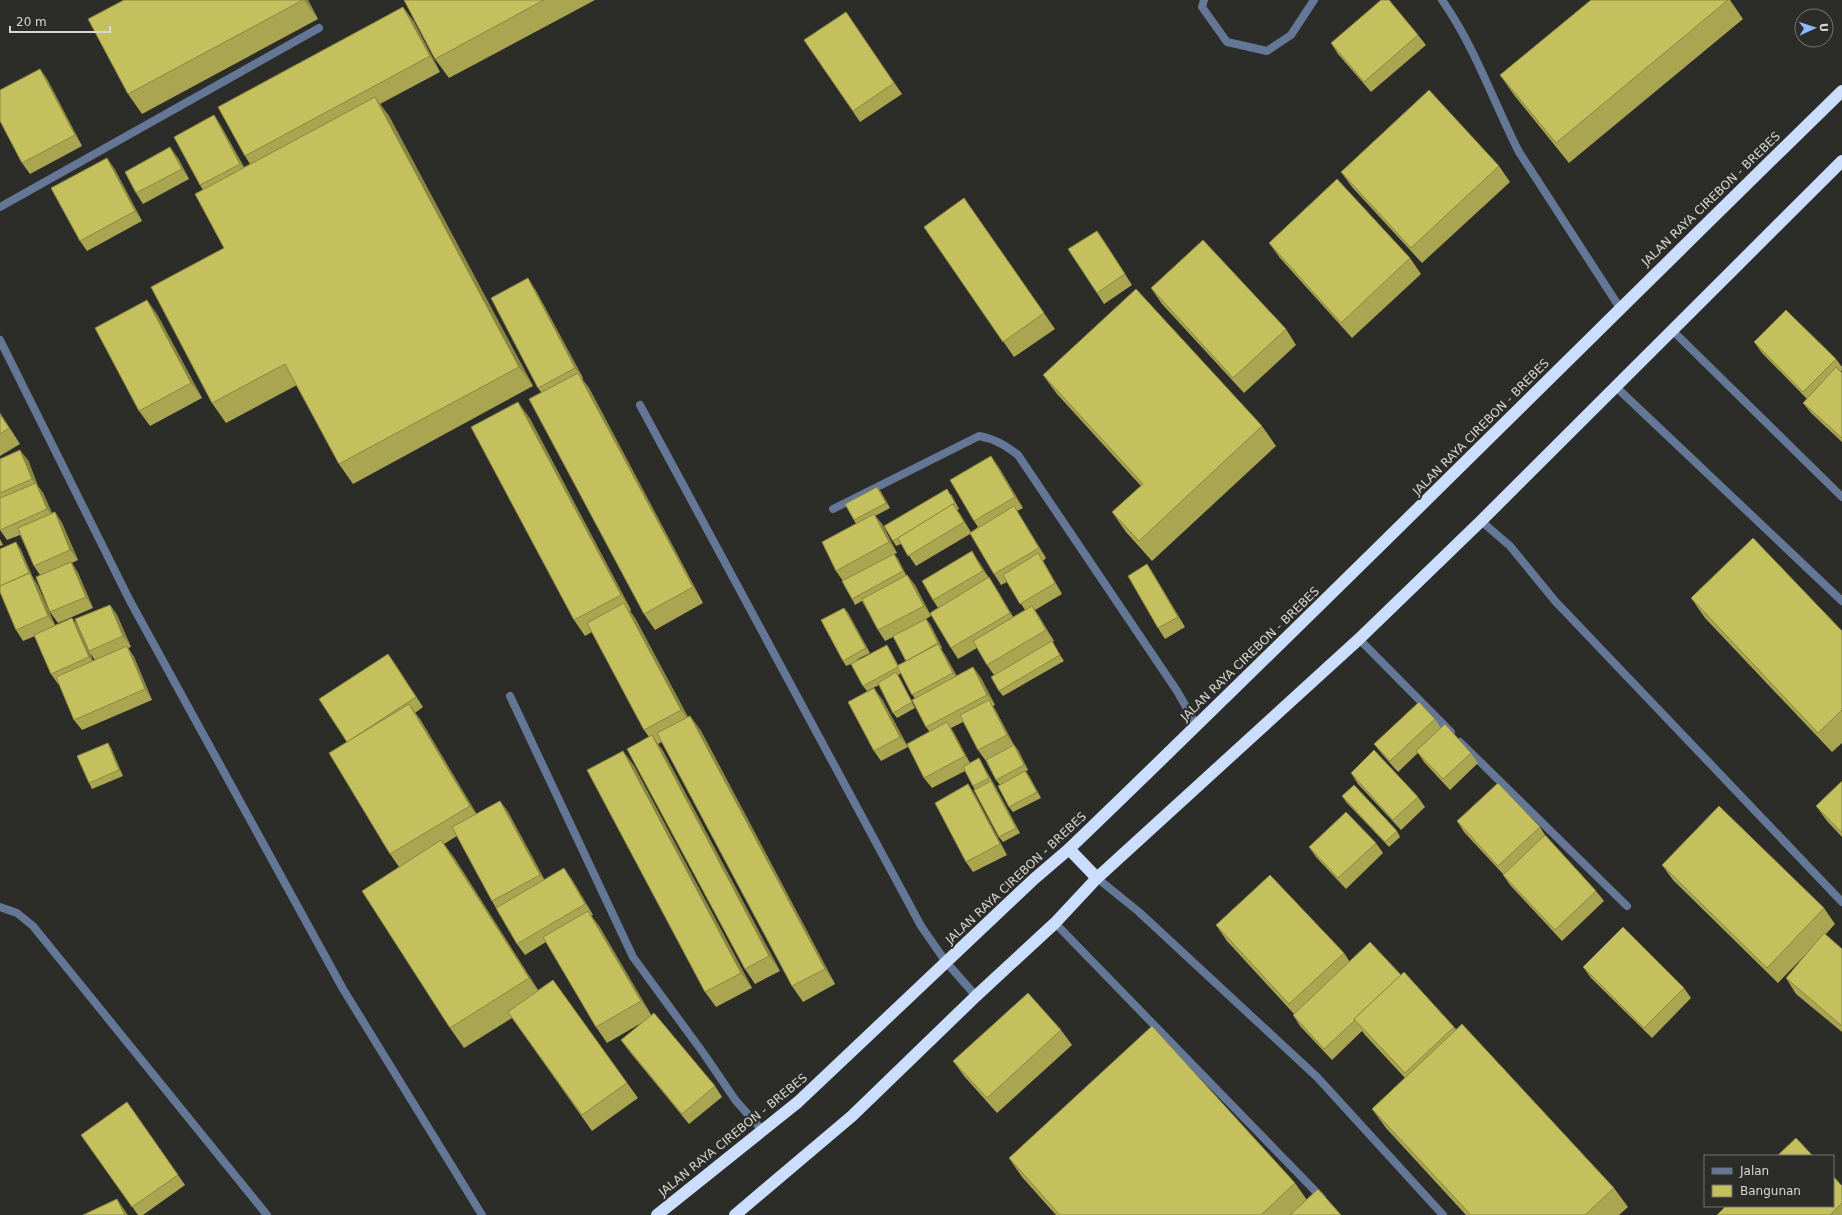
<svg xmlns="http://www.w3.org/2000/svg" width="1842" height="1215" viewBox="0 0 1842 1215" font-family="'DejaVu Sans',sans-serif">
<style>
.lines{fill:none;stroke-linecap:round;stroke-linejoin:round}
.lane{stroke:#647796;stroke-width:8}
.street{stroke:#647796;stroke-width:8}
.highway{stroke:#cbdefe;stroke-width:12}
.wall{fill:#a9a551;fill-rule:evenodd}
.shaded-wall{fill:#898642}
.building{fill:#c4c05e;stroke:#898642}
.labels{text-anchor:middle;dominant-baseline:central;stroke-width:4;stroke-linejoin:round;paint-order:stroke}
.street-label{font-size:12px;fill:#d7d7d5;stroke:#2c2c29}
</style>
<rect width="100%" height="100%" fill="#2c2c29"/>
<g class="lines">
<g class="lane">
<path d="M1204,0l-2,7 25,35 40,9 24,-16 23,-35"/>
<path d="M1442,0c33,47 51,101 77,152l101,156"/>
<path d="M0,207l319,-179"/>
<path d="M1672,330l170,167"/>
<path d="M1615,386l227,215"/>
<path d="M640,405l281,521 25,36 30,34"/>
<path d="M833,509l146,-73c16,3 26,9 39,19l159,236 20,35"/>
<path d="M1481,521l29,25 45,55 287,301"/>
<path d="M1359,639l92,93"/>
<path d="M510,696l123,261 71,97 32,47 27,30"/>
<path d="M1460,742l167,164"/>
<path d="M1097,878l42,34 178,165 126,138"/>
<path d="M0,907l17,6 16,13 234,289"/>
<path d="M1055,923l267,275"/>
</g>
<path class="street" d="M0,340l130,261 213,388 139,226"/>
<g class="highway">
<path d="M1069,849l28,29"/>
<path d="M657,1215l141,-113 236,-223 35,-30c260,-250 515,-506 773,-758"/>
<path d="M735,1215l117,-99 124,-120 79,-73 42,-45 262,-239 122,-118 361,-360"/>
</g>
</g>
<g class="wall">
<path d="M124,0h184l10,19 -176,95 -14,-20z"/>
<path d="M404,0h191l-146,78 -14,-19z"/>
<path d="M1591,0h139l13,19 -174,144 -55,-68 -14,-20z"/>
<path d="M403,7l11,15 26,50 -60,32 9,12 144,270 -180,98 -14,-20 -42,-79 -71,38 -14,-20 12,-155 -21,-58 -3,-5 14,-70 7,11 23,41 6,-3 -5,-8z"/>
<path d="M846,12l56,82 -42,28 -56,-82z"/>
<path d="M1418,35l8,10 -55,47 -33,-38 -7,-11z"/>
<path d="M40,69l7,10 35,67 -52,28 -8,-11z"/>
<path d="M178,158l11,21 -46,25 -7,-11z"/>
<path d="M1499,166l11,16 -88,81 -70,-76 -11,-15z"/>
<path d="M114,168l28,53 -55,30 -7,-10z"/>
<path d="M964,198l91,131 -41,28 -90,-130z"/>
<path d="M1104,241l28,44 -28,19 -7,-11z"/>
<path d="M1269,243l141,15 11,16 -69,64 -72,-80z"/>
<path d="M1151,288l135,41 10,16 -52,48 -82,-89z"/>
<path d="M535,289l48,89 -1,1 7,9 114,215 -48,27 -11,-16 -103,-222 -3,-4z"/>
<path d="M147,300l11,16 44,82 -52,28 -11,-15z"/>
<path d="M1754,342l82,17 6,8v3l-1,2 1,1v69l-31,-29 -8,-10 4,-4 -45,-46z"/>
<path d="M1043,375l219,51 14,20 -124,115 -26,-29 -14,-20 29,-26 -84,-92z"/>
<path d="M0,413l20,31 -20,12z"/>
<path d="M529,417l102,193 -1,1 5,7 53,99 2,-1 11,15 134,253 -32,18 -11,-16 -130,-244 -4,2 5,7 117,220 -25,13 -10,-15 -96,-232 -5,-7 -52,-98 -7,4 -11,-16z"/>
<path d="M0,459l28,1 10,26 5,7 9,20 3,-1 7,11 16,37 -6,3 6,10 15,35 -35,15 -8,-11 -10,-37 -6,-9 -14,-31 -13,5 -7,-10z"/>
<path d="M998,466l25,42 -6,3 29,47 -3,3 19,33 -27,16 19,31 -2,1 12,19 -61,35 -4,-5 -5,-16 -7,-10 -10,-17 -19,11 -7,-11 -13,-40 -5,-8 46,-38 10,16 7,10 17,29 12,-7 -18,-28 -6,3 -7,-11 -24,-40 -54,32 -15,-22 -5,2 -3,-5 58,-47 8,15 -2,1 14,22 7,-5 -4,-6z"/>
<path d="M877,487l4,5 9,16 -15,8 7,8 15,29 -3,1 4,5 8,16h1l8,10 16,31 -5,3 4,5 12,24 -1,1 4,6 12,21 16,-9 8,11 14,27 -2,1 3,5 18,34 4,5 10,20 -2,1 3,5 12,22 -28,14 -4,-5 -9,-22 -4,-5 -10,-19 -8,-11 -15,-28 -12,6 3,5 16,30 9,-5 3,6 13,22 25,47 -17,9 -4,-5 -24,-47 -10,-19 -33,17 -8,-10 5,-47 -3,-4 -11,-28 -14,-26 -3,2 17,33 -18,10 -4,-5 -14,-28 -12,6 -4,-5 -12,-22 -5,2 -3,-5 1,-53 4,5 22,40 -14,7 34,-10 8,15 8,-4 -13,-24 -8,4 -7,-11 -16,-29 -7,4 -12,-24 -7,-10 20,-47 -2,-4z"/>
<path d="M0,539l3,6 -3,1z"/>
<path d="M20,548l13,30 4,6 18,41 17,-7 6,8 32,-21 7,10 14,32 -3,1 6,9 18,43 -70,30 -8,-10 -15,-36h-1l-7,-10 -16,-38 -12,5 -7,-11zM89,652l6,8 -2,1z"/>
<path d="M1147,564l7,11 31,52 -20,12 -7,-11z"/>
<path d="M1691,598l151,33v112l-10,9 -127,-134z"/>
<path d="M388,654l35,53 -8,6 5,6 56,95 24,-13 8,11 36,67 27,-1 22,37 -2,1 8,10 52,89 64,71 7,11 -33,27 -60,-73 -8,-11 24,-19 -38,22 -11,-16 -50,-85 -21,13 -8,-11 -21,-36 -4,-7 -35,-65 -13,8 11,15 83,131 15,-10 85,118 -46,33 -80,-113 -48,30 -14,-20 -51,-161 -9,-13 -43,-112z"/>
<path d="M882,699l26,48 -27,14 -7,-10z"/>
<path d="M1435,719l6,9 30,25 7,10 -28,27 -26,-28 -6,-9 -20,19 -16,-18 -8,-10z"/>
<path d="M111,748l12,28 -31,13 -3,-6z"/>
<path d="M623,751l11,15 118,222 -36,19 -11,-15z"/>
<path d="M1351,773l67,24 7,10 -24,23 -43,-46z"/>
<path d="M1842,781v56l-15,-16 -11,-15z"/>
<path d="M968,784l7,11 32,60 -34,17 -7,-10z"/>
<path d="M1342,796l55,35 3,6 -11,10 -43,-45z"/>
<path d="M1457,821l83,6 5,8 51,56 8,10 -42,40 -52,-56 -7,-10v-1l-39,-42z"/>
<path d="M1376,843l7,10 -37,36 -30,-32 -7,-10z"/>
<path d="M1662,865l162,43 11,16 -10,11 17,14v83l-46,-38 -10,-16 20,-24 -28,29 -105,-103z"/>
<path d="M1216,925l128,28 6,9 51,13 53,52 2,2 158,159 14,19 -9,8h-153l-80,-87 -14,-19 33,-31 -40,-43 -3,-4 -30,29 -32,-34 -7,-11 1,-1 -67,-73z"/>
<path d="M1583,967l101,21 7,10 -39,40 -61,-60z"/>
<path d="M1061,1030l11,15 -75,68 -33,-37 -11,-15z"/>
<path d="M127,1102l58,83 -42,30h-5l-57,-80z"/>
<path d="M1009,1158l286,25 12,17 34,15h-285l-34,-38z"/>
<path d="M1842,1186v29h-125z"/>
</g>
<g class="shaded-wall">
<path d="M304,0h4l10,19z"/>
<path d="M403,7l11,15 26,50 -10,-16z"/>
<path d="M40,69l7,10 35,67 -7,-11z"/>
<path d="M375,97l14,19 144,270 -14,-19z"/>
<path d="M214,115l7,11 26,49 -7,-11z"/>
<path d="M170,147l8,11 11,21 -7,-10z"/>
<path d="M107,158l7,10 28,53 -7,-10z"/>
<path d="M1097,231l7,10 28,44 -7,-11z"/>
<path d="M528,278l7,11 48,89 -8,-10z"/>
<path d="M147,300l11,16 44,82 -11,-15z"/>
<path d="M578,373l11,15 114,215 -10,-16z"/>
<path d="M518,402l11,15 102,193 -10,-15z"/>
<path d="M0,413l20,31 -20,-30z"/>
<path d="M20,450l8,10 10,26 5,7 12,27 -8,-11 -10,-23 -5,-7z"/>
<path d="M991,456l7,10 25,42 -8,-11z"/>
<path d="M877,487l4,5 9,16 -4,-5z"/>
<path d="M953,504l8,11 10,18 -7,-11z"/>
<path d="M1014,506l7,11 25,41 -7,-10z"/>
<path d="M55,512l7,11 16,37 -8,-10z"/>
<path d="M874,514l8,10 15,29 -8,-11z"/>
<path d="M16,542l4,6 13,30 4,6 19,43 -8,-11z"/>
<path d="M972,551l7,11 12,19 -8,-10z"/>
<path d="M1038,553l7,11 17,30 -7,-11z"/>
<path d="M894,554l4,5 9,18 -4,-6z"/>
<path d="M71,562l7,11 15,35 -7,-11z"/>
<path d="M1147,564l7,11 31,52 -7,-10z"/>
<path d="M907,575l8,10 16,31 -7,-10z"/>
<path d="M989,577l7,11 21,35 -7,-10z"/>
<path d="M624,603l11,15 57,107 -11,-15z"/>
<path d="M110,605l7,10 14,32 -8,-11z"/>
<path d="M1032,606l7,10 15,25 -8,-11z"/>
<path d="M844,608l4,5 22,40 -4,-5z"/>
<path d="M72,618l8,10 16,40 -7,-11z"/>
<path d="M926,619l4,5 12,24 -4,-5z"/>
<path d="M938,644l7,11 16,29 -8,-11z"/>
<path d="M887,645l3,5 12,22 -4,-5z"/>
<path d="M127,646l7,11 18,43 -7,-11z"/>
<path d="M388,654l8,11 27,42 -7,-10z"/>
<path d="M973,667l8,11 14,27 -8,-10z"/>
<path d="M896,672l4,6 15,30 -3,-6z"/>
<path d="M874,688l8,11 26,48 -8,-10z"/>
<path d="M989,700l7,11 18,35 -7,-11z"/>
<path d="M409,704l11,15 61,102 -11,-15z"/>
<path d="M690,716l11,15 134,253 -10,-15z"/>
<path d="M947,722l7,11 18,34 -7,-11z"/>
<path d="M652,735l11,16 117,220 -11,-15z"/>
<path d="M108,743l3,5 12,28 -4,-6z"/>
<path d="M1014,745l4,5 10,20 -4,-5z"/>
<path d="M623,751l11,15 118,222 -11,-15z"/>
<path d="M979,758l16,28 25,47 -4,-5 -24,-46z"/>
<path d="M1025,771l4,5 12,22 -4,-6z"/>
<path d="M968,784l7,11 32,60 -7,-11z"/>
<path d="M500,801l8,11 40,74 -8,-11z"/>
<path d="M441,840l14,19 88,139 -14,-20z"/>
<path d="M564,868l7,10 22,37 -8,-11z"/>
<path d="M588,911l11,15 53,90 -11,-15z"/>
<path d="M117,1199l11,16h-3z"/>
</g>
<g class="building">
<path d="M124,0h179l-175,94 -40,-75z"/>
<path d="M404,0h140l-109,59z"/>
<path d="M1381,0h8l29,35 -54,47 -33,-39z"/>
<path d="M1591,0h137l-172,143 -56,-68z"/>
<path d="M403,7l27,49 -185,100 -27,-49z"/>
<path d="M846,12l48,71 -41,28 -49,-71z"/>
<path d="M40,69l35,66 -53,28 -22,-42v-31z"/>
<path d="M1429,90l70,76 -88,82 -70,-76z"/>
<path d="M375,97l144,270 -180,97 -54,-100 -73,39 -61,-116 73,-39 -29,-54z"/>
<path d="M214,115l26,49 -40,21 -26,-48z"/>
<path d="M170,147l12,22 -46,24 -11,-21z"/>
<path d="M107,158l28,53 -55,30 -29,-53z"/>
<path d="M1337,179l73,79 -69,65 -72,-80z"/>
<path d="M964,198l80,115 -41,29 -79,-115z"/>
<path d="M1097,231l28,43 -28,19 -29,-44z"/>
<path d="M1203,240l83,89 -53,49 -82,-90z"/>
<path d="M528,278l47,90 -37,20 -47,-90z"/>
<path d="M1136,289l126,137 -123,115 -27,-29 31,-28 -100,-109z"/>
<path d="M147,300l44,83 -52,28 -44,-83z"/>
<path d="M1786,310l50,49 -33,33 -49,-50z"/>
<path d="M1836,367l6,6v65l-39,-35z"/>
<path d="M578,373l115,214 -49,27 -115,-215z"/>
<path d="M518,402l103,193 -47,25 -103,-193z"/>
<path d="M0,414l9,14 -9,6z"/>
<path d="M20,450l12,29 -32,14v-34z"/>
<path d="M991,456l24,41 -41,24 -24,-41z"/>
<path d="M36,483l11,26 -47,21v-32z"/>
<path d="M877,487l9,16 -32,17 -9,-16z"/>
<path d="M947,489l8,14 -62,38 -9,-15z"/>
<path d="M953,504l11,18 -56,34 -10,-18z"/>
<path d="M1014,506l25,42 -45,26 -24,-41z"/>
<path d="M55,512l15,38 -36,16 -16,-38z"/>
<path d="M874,514l15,28 -53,29 -14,-29z"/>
<path d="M1753,538l89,93v79l-24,23 -127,-135z"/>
<path d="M16,542l13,31 -29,13v-37z"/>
<path d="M972,551l11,20 -50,29 -11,-19z"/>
<path d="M1038,553l17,30 -35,21 -17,-29z"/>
<path d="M894,554l9,17 -51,28 -10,-18z"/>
<path d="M71,562l15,35 -36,15 -14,-35z"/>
<path d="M1147,564l31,53 -20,11 -30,-52z"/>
<path d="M30,573l18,43 -32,14 -16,-38v-6z"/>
<path d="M907,575l17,31 -46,24 -16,-31z"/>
<path d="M989,577l21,36 -59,35 -21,-35z"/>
<path d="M624,603l57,107 -37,20 -57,-107z"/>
<path d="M110,605l13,31 -34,15 -14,-32z"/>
<path d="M1032,606l14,24 -59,35 -14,-24z"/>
<path d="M844,608l22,40 -23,13 -22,-41z"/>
<path d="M72,618l17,39 -38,17 -17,-39z"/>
<path d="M926,619l12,24 -32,18 -13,-25z"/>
<path d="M1052,641l8,14 -61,36 -8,-14z"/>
<path d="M938,644l15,29 -41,22 -15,-29z"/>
<path d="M887,645l11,22 -35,19 -12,-22z"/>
<path d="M127,646l18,43 -71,31 -18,-43z"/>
<path d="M388,654l28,43 -69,45 -28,-43z"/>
<path d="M973,667l14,28 -61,32 -14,-27z"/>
<path d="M896,672l16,30 -19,11 -15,-30z"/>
<path d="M874,688l26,49 -26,14 -26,-49z"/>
<path d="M989,700l18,35 -29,15 -18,-35z"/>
<path d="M1419,702l16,17 -45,42 -16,-17z"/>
<path d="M409,704l61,102 -80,48 -61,-101z"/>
<path d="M690,716l135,253 -33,17 -135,-253z"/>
<path d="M947,722l18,34 -41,22 -17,-34z"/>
<path d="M1445,724l26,29 -28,26 -27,-28z"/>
<path d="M652,735l117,221 -24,13 -118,-220z"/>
<path d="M108,743l11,27 -30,13 -12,-27z"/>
<path d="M1014,745l10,20 -28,15 -10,-20z"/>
<path d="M1374,750l44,47 -25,23 -42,-47z"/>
<path d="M623,751l118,222 -36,19 -118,-222z"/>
<path d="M979,758l10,20 -16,8 -10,-19z"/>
<path d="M1025,771l12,21 -28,15 -11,-21z"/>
<path d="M991,781l25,47 -17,9 -25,-47z"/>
<path d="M1842,781v52l-26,-27z"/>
<path d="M1498,783l42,44 -42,39 -41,-45z"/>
<path d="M968,784l32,60 -34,18 -31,-59z"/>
<path d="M1354,785l43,46 -12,11 -43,-46z"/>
<path d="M500,801l40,74 -48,26 -40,-74z"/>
<path d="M1719,806l105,102 -57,60 -105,-103z"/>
<path d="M1346,812l30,31 -38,35 -29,-31z"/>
<path d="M1545,835l51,56 -41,39 -52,-55z"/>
<path d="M441,840l88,138 -79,50 -88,-137z"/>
<path d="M564,868l21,36 -68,40 -21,-36z"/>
<path d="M1270,875l74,78 -55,51 -73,-79z"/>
<path d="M588,911l53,90 -45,26 -53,-90z"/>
<path d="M1623,927l61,61 -40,40 -61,-61z"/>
<path d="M1824,933l18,16v77l-56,-48z"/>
<path d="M1370,942l31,33 -47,44 1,1 -31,29 -31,-34z"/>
<path d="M1404,972l50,55 -49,46 -51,-54z"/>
<path d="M553,980l74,103 -45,32 -74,-103z"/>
<path d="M1028,993l33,37 -74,68 -34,-37z"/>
<path d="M654,1013l61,73 -33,28 -61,-74z"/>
<path d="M1462,1024l152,164 -29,27h-114l-99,-106z"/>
<path d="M1152,1026l143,157 -34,32h-201l-51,-57z"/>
<path d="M127,1102l51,73 -46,32 -51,-72z"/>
<path d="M1796,1138l17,18h-36z"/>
<path d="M1833,1176l9,10v17l-12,12h-113l9,-9h107z"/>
<path d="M1318,1189l23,26h-51z"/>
<path d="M117,1199l8,16h-42z"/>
</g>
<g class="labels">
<g class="street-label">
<text transform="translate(1711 199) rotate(-44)">JALAN RAYA CIREBON - BREBES</text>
<text transform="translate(1481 427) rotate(-45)">JALAN RAYA CIREBON - BREBES</text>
<text transform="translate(1250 654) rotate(-44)">JALAN RAYA CIREBON - BREBES</text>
<text transform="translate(1016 878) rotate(-43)">JALAN RAYA CIREBON - BREBES</text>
<text transform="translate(733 1135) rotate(-39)">JALAN RAYA CIREBON - BREBES</text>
</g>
</g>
<rect x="1704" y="1155" width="130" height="52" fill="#2c2c29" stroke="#70706e"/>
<rect x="1712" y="1168" width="20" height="6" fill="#647796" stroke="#70706e"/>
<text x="1740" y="1175" font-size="12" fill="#d7d7d5">Jalan</text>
<rect x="1712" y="1185" width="20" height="12" fill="#c4c05e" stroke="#70706e"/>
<text x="1740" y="1195" font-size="12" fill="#d7d7d5">Bangunan</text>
<g transform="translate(1814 28) rotate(87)"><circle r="19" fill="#2c2c29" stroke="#70706e"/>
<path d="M0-3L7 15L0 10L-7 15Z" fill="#8fb8fd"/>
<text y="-6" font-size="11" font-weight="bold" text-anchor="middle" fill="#d7d7d5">U</text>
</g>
<path d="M10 26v6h100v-6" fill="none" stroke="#d7d7d5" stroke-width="2"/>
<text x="16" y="26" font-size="12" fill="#d7d7d5" stroke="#2c2c29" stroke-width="3" paint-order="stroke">20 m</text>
</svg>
